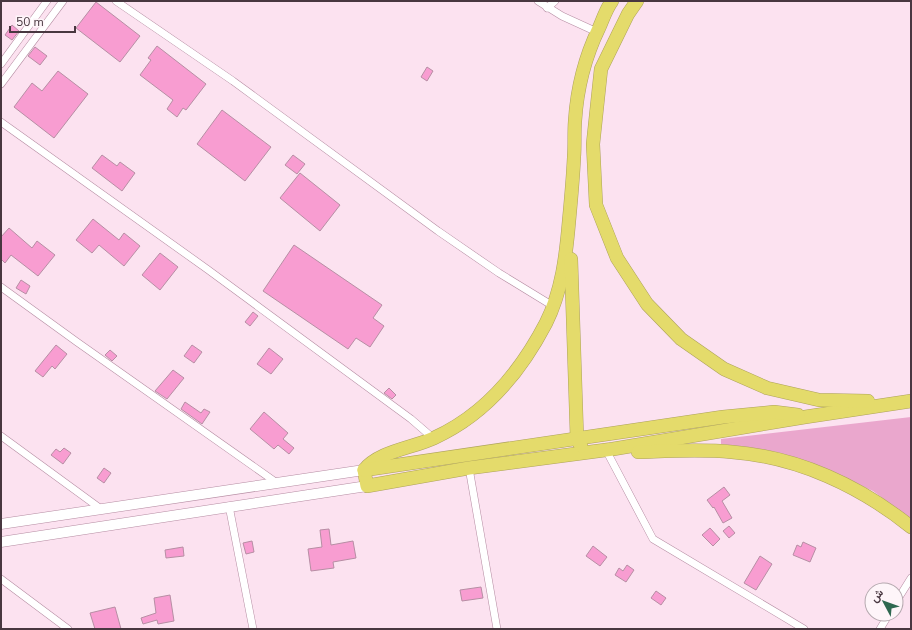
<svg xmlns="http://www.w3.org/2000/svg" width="912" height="630" viewBox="0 0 912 630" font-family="'Nunito Sans',Vazirmatn,sans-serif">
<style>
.green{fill:#eaa7cd}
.building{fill:#f89dd1;stroke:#b78ea4}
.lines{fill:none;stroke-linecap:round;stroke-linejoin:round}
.minor-casing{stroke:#b58ca2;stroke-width:8}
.secondary-casing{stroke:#b58ca2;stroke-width:11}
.motorway-casing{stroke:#ada25c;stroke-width:14}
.minor{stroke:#fff;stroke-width:7}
.secondary{stroke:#fff;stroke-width:10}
.motorway{stroke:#e4db6b;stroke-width:13}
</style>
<rect width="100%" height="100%" fill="#fce2f0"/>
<path class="green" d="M911,417v102l-38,-28 -45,-21 -51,-18 -56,-8v-5z"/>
<g class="building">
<path d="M96,2l44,34 -20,26 -44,-34z"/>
<path d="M12,25l7,6 -7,9 -7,-5z"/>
<path d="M157,46l49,38 -20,26 -3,-2 -6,9 -10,-8 6,-9 -33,-25 11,-15 -3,-2z"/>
<path d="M35,47l12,9 -7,9 -12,-9z"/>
<path d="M427,67l6,4 -6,10 -6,-4z"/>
<path d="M58,71l30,23 -34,44 -40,-31 18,-24 10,8z"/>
<path d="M222,110l49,37 -26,34 -48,-37z"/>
<path d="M102,155l15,11 3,-4 15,11 -13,18 -30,-23z"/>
<path d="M293,155l12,9 -8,10 -12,-9z"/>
<path d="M300,173l40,32 -20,26 -40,-33z"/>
<path d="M93,219l26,21 5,-7 16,13 -16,20 -25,-21 -7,8 -16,-13z"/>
<path d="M9,228l23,20 5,-7 18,14 -17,21 -27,-21 -6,8 -4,-4v-22z"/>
<path d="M294,245l88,60 -9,13 11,8 -14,21 -14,-9 -8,11 -85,-58z"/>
<path d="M160,253l18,14 -18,23 -18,-15z"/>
<path d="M21,280l9,6 -4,8 -10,-6z"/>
<path d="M253,312l5,4 -8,10 -5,-4z"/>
<path d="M56,345l11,9 -12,15 -3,-3 -9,11 -8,-6z"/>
<path d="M192,345l10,7 -8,11 -10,-7z"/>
<path d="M269,348l14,11 -12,15 -14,-10z"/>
<path d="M110,350l7,6 -5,5 -7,-6z"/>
<path d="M173,370l11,8 -17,21 -12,-8z"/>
<path d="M389,388l7,7 -4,4 -8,-6z"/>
<path d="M185,402l16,11 3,-4 6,3 -8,12 -21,-15z"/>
<path d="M264,412l24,21 -5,6 11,9 -5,6 -11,-9 -4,4 -24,-20z"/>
<path d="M64,448l7,5 -8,11 -12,-9 5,-6 4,3z"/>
<path d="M104,468l7,5 -7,10 -7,-5z"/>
<path d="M724,487l6,8 -8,6 10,17 -9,5 -9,-16 -1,1 -6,-8z"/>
<path d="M729,526l6,7 -6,5 -6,-7z"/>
<path d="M710,528l10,11 -7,7 -11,-11z"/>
<path d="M329,529l2,16 22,-4 3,17 -23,4 1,6 -23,3 -3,-22 14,-2 -2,-17z"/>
<path d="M252,541l2,11 -8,2 -3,-11z"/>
<path d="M803,542l13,6 -6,14 -17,-7 4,-10 4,2z"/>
<path d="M593,546l14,11 -7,9 -14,-10z"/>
<path d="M183,547l1,9 -18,2 -1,-8z"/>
<path d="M760,556l12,8 -16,26 -12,-7z"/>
<path d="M627,565l7,5 -8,12 -11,-7 4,-7 4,3z"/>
<path d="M481,587l2,11 -21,3 -2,-11z"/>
<path d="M656,591l10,7 -5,7 -10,-7z"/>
<path d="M170,595l4,26 -16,3 -1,-4 -14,4 -2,-6 15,-5 -2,-15z"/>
<path d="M115,607l6,22h-26l-5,-16z"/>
</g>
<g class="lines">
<g class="minor-casing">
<g id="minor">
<path d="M116,1l117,80 205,150 61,42 54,33"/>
<path d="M538,1l24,15 35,16"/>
<path d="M547,8l8,-7"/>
<path d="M1,64l46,-63"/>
<path d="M1,84l62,-83"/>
<path d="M1,122l206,147 204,150 22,19"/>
<path d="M1,287l76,55 200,141"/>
<path d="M1,436l100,73"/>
<path d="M606,450l47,89 151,90"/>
<path d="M469,468l28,161"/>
<path d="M229,506l24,123"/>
<path d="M1,579l67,50"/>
<path d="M896,602l15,-24"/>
<path d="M880,629l9,-15"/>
</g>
</g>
<g class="secondary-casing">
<g id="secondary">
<path d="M1,524l363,-54"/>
<path d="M1,542l366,-56"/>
</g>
</g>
<g class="motorway-casing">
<g id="motorway">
<path d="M612,1c-6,8 -9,18 -13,27 -14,29 -22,61 -24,93 -1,12 0,24 -1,36 -1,21 -3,43 -5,64 -3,35 -7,70 -23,102 -25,48 -61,92 -112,115 -21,10 -55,13 -70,32l3,16 102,-18 144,-19 192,-32 106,-16"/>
<path d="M637,1l-9,13 -27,55 -8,75 3,61 21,53 30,46 34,35 43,30 43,19 52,12 49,1"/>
<path d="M571,259l6,180 4,7"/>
<path d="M638,452c31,-1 63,-3 94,0 66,5 128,34 179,75"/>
<path d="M364,470l359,-53 51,-5 24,3"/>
</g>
</g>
<use href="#minor" class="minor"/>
<use href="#secondary" class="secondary"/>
<use href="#motorway" class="motorway"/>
</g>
<rect width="912" height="630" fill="none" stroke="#483740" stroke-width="4"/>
<g transform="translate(884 602) rotate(311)"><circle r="19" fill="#fef5f9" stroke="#b5a9af"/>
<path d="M0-3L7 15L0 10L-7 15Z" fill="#2e6850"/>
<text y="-6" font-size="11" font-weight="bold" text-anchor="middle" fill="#483740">ش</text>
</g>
<path d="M10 26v6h65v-6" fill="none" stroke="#483740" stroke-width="2"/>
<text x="16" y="26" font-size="12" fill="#483740" stroke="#fef5f9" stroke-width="3" paint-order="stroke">50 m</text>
</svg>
